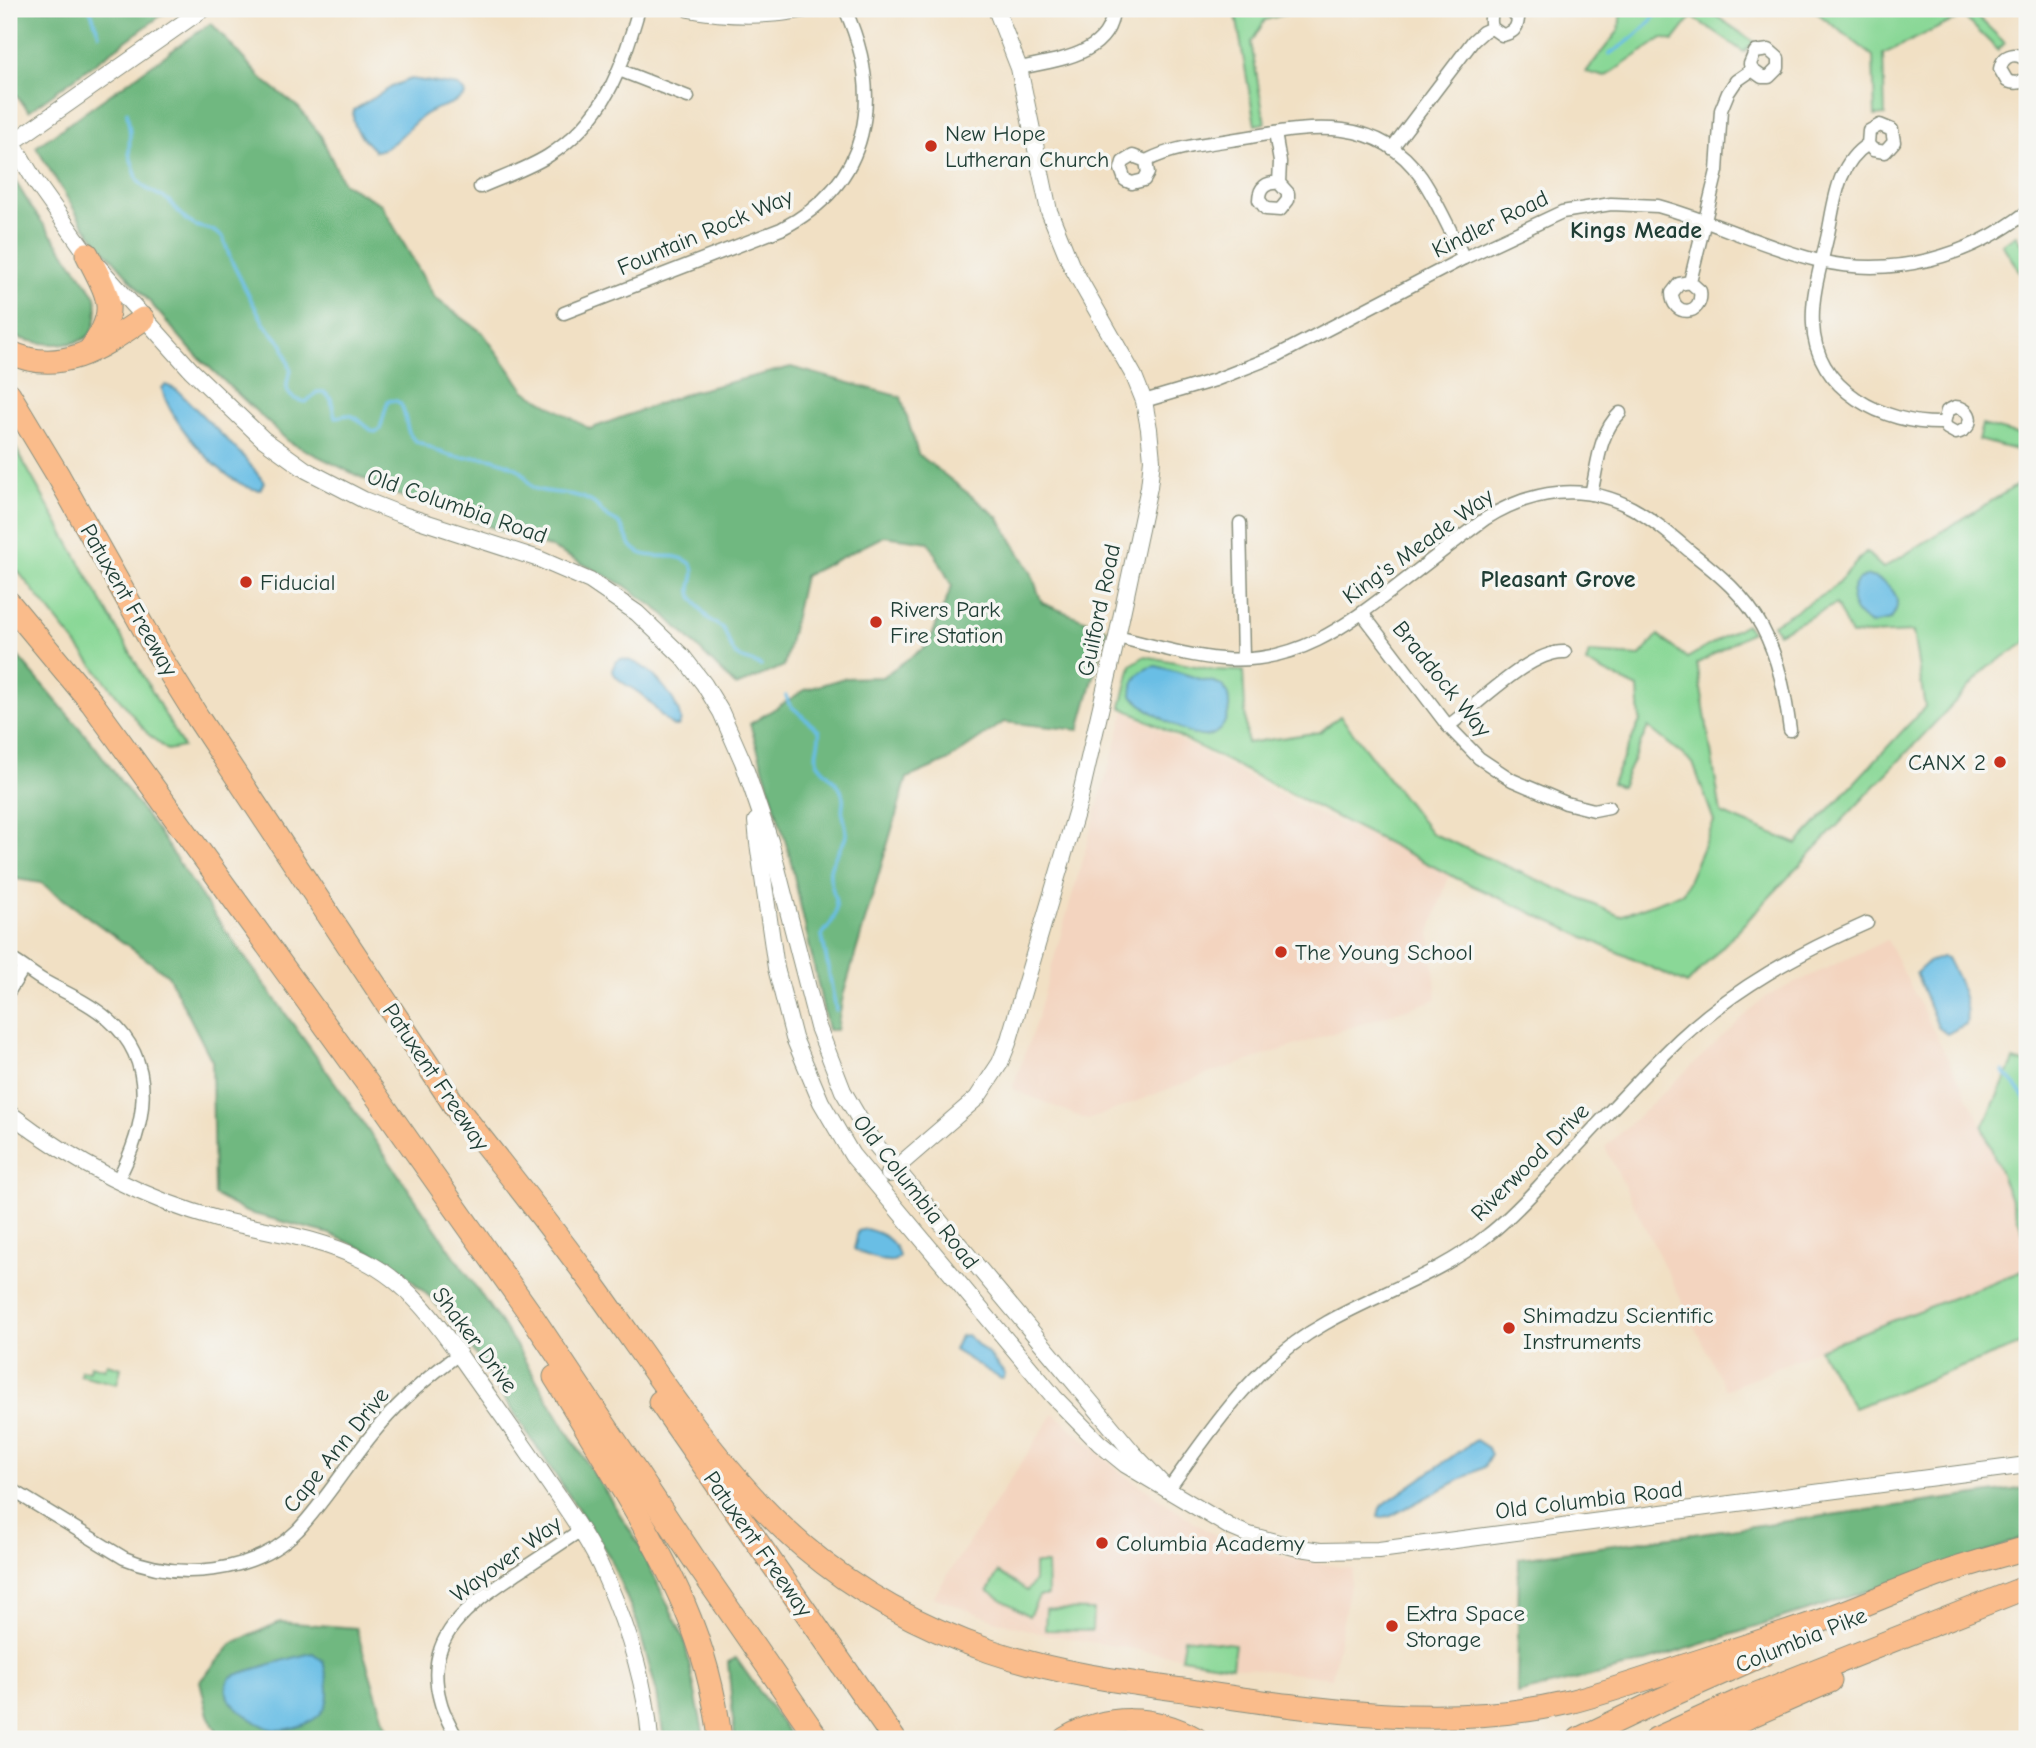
<svg xmlns="http://www.w3.org/2000/svg" width="2036" height="1748" viewBox="0 0 2036 1748" font-family="'Comic Neue',sans-serif">
<style>
.built{fill:#f3d4bf}
.green{fill:#8ad897;stroke:#548a66;stroke-width:2}
.forest{fill:#6fb880;stroke:#477a5a;stroke-width:2}
.water{fill:#69bee5;stroke:#447e8c;stroke-width:2}
.lines{fill:none;stroke-linecap:round;stroke-linejoin:round}
.stream{stroke:#69bee5;stroke-width:3.5}
.minor-casing{stroke:#888e7c;stroke-width:15}
.tertiary-casing{stroke:#888e7c;stroke-width:18}
.motorway-casing{stroke:#888e7c;stroke-width:25}
.minor{stroke:#fff;stroke-width:12}
.tertiary{stroke:#fff;stroke-width:16}
.motorway{stroke:#fabc8b;stroke-width:23}
.poi-dot{fill:#c8321e;stroke:#f6f6f2;stroke-width:2.5}
.labels{text-anchor:middle;dominant-baseline:central;stroke-width:7;stroke-linejoin:round;paint-order:stroke}
.poi-label{font-size:23px;fill:#1f3d34;stroke:#f6f6f2;text-anchor:start}
.street-label{font-size:23px;fill:#1f3d34;stroke:#f6f6f2}
.neighbourhood-label{font-size:24px;font-weight:bold;fill:#1f3d34;stroke:#f6f6f2}
</style>
<rect width="100%" height="100%" fill="#f6f6f2"/>
<filter id="ink" filterUnits="userSpaceOnUse"><feTurbulence type="fractalNoise" baseFrequency=".0143" numOctaves="2"/><feDisplacementMap in="SourceGraphic" scale="14" xChannelSelector="R" yChannelSelector="G"/><feConvolveMatrix kernelMatrix="1 2 1 2 8 2 1 2 1" color-interpolation-filters="sRGB"/></filter>
<filter id="wash" filterUnits="userSpaceOnUse"><feTurbulence type="fractalNoise" baseFrequency=".00686" numOctaves="4" result="noise"/><feDisplacementMap in="SourceGraphic" scale="28" xChannelSelector="R" yChannelSelector="G"/><feGaussianBlur stdDeviation="1.57" result="paint"/><feColorMatrix in="noise" values="0 0 0 0 0 0 0 0 0 0 0 0 0 0 0 0 0 1.4 0 .05"/><feComposite in="paint" operator="in"/></filter>
<g filter="url(#wash)">
<rect width="100%" height="100%" fill="#f1e0c4"/>
<g class="built">
<path d="M1125,711l190,102 136,57 -21,62 7,67 -232,76 -117,45 -76,-31 23,-64z"/>
<path d="M1887,940l96,187 44,115v27l-208,80 -93,41 -121,-243 160,-150z"/>
<path d="M1054,1413l68,60 82,56 21,10 48,16 80,14 -21,109 -84,-10 -205,-34 -43,-12 -67,-25z"/>
</g>
<g class="green">
<path d="M1235,9h68l-38,11 -14,23 14,80 -10,2z"/>
<path d="M1621,9h85l48,33 -10,10 -52,-35 -19,24 -11,-3 -57,39 -19,-5 33,-42z"/>
<path d="M1812,9h69l5,3 7,-3h84l-4,3 32,31 -7,7 -35,-34 -80,38 2,61 -10,1 -2,-60z"/>
<path d="M2016,235l11,18v30l-25,-39z"/>
<path d="M1982,425l45,12v16l-49,-13z"/>
<path d="M9,436l174,311 -16,3 -20,-17 -138,-173z"/>
<path d="M2027,479v163l-40,26 -300,316 -229,-105 -337,-172 10,-42 14,-9 70,14 28,1 4,72 73,-11 20,-16 91,117 189,83 63,-23 31,-72 -21,-58 -45,-36 -27,60 -9,-4 28,-62 -2,-33 -52,-25 3,-10 51,3 18,-21 29,23 59,-34 5,8 -54,32 24,149 76,31 128,-137 -12,-75 -62,3 -15,-31 -58,29 -5,-9 58,-34 35,-38 17,16z"/>
<path d="M2014,1060l13,4v178l-44,-115z"/>
<path d="M2027,1269v73l-173,66 -35,-59z"/>
<path d="M107,1364l14,4 -4,16 -37,-9 1,-5 8,1 1,-6 15,4z"/>
<path d="M1034,1564h13l1,32h-9l-10,20 -41,-25 10,-19 29,19 7,-10z"/>
<path d="M1046,1609l47,1 -1,21 -47,-1z"/>
<path d="M1184,1638l51,6 -3,22 -51,-8z"/>
</g>
<g class="forest">
<path d="M9,9h161l-141,102 -20,-24z"/>
<path d="M211,23l50,55 38,30 22,28 22,47 38,21 54,94 48,35 42,58 65,38 101,-37 100,-25 110,30 17,57 80,63 33,55 11,31 65,26 -28,101 -75,-8 -57,39 -40,17 -64,218 -6,34h-9l-39,-177 -39,-129 55,-34 39,-12 38,-1 46,-32 24,-59 -23,-44 -45,-6 -80,40 -20,90 -48,20 -72,-72 -40,-29 -72,-37 -157,-54 -106,-52 -97,-91 -107,-124 -49,-80z"/>
<path d="M11,174l20,33 65,89c1,12 2,28 -6,38 -15,17 -64,9 -81,0v-158z"/>
<path d="M9,646l85,99 67,91 42,63 133,185 179,260 50,84 73,115 46,95 19,93v8h-39l-7,-46 -20,-71 -28,-66 -141,-213 -36,-44 -43,-39 -59,-26 -84,-22 -32,-17 -2,-134 -44,-86 -127,-92 -32,-5z"/>
<path d="M2027,1488v48l-55,22 -336,107 -119,29 2,-136z"/>
<path d="M280,1622l76,6 28,92 9,19h-173l-12,-24 -8,-34 33,-38z"/>
<path d="M736,1658l57,81h-58l-7,-77z"/>
</g>
<g class="water">
<path d="M411,79l47,7 6,5 1,4c-11,11 -28,11 -41,20 -15,10 -31,35 -49,36 -10,-10 -26,-25 -21,-41l41,-25z"/>
<path d="M166,385l11,5 66,66 21,26 -4,8c-33,-1 -93,-71 -98,-102z"/>
<path d="M1868,576c22,5 39,23 22,44l-19,4c-18,-9 -26,-27 -13,-44z"/>
<path d="M620,659c27,1 56,37 61,61l-3,6h-5c-12,-8 -20,-22 -31,-31 -11,-9 -24,-12 -30,-25l3,-7z"/>
<path d="M1156,666c16,4 32,9 47,14 5,1 12,2 16,4 19,11 9,50 -12,52 -17,3 -64,-28 -75,-41 0,-16 8,-27 24,-29z"/>
<path d="M1942,957l5,1c10,19 23,44 19,66l-19,10 -9,-7 -22,-54 12,-11z"/>
<path d="M866,1229c16,4 30,11 33,28 -4,3 -5,5 -11,4 -7,0 -28,-8 -34,-12l4,-18z"/>
<path d="M967,1335l23,21 15,18 -1,4 -3,1 -47,-29 6,-14z"/>
<path d="M1476,1440l12,8 3,7 -7,12 -93,49 -9,2 -4,-2 2,-8 7,-6z"/>
<path d="M313,1653l10,8c3,13 8,30 3,44 -7,18 -40,29 -58,23 -14,-6 -31,-18 -40,-30 -2,-7 -3,-15 3,-21 4,-3 74,-23 82,-24z"/>
</g>
<g class="lines">
<g class="stream">
<path d="M90,9l9,25"/>
<path d="M1609,54c15,-8 43,-31 51,-45"/>
<path d="M127,112l3,21 -1,20 9,28 9,8 21,11 18,20 10,6 16,4 11,7 7,21 19,38 16,29 18,20 8,26c-8,17 -5,28 15,31l11,-10h7l7,7 4,18c5,0 9,-2 13,-2 11,1 17,13 27,17l5,-3 8,-28c24,-6 11,33 30,41 13,5 24,13 39,15 7,1 14,0 21,0 15,0 27,5 40,12 10,6 8,18 21,21 17,4 35,2 51,11 7,3 10,9 15,14 4,4 10,5 14,9 10,10 6,21 21,29 15,7 33,-1 47,8 16,9 -2,25 6,37 5,7 10,16 16,21 4,4 10,6 13,9 7,8 7,21 15,28 6,5 15,4 24,10"/>
<path d="M786,696l3,8 30,27c2,11 -6,22 -1,32 7,11 24,21 25,35 1,6 -2,11 0,16 1,7 4,14 3,22 -3,12 -14,20 -16,34 -2,17 11,30 4,47 -2,7 -8,12 -12,18l14,75"/>
<path d="M2003,1071l20,23 4,10"/>
</g>
</g>
</g>
<g filter="url(#ink)">
<g class="lines">
<g class="minor-casing">
<g id="minor">
<path d="M1496,9c-6,6 -6,11 -4,19l10,7c11,-2 15,-6 16,-16l-7,-10"/>
<path d="M2027,61c-10,-10 -24,-7 -27,8l7,12c8,3 15,3 20,-5"/>
<path d="M1019,68c36,-8 92,-12 94,-59"/>
<path d="M619,70l69,27"/>
<path d="M1275,133l5,29 -1,21 9,10v7l-8,10 -14,-1 -7,-9c0,-13 8,-18 20,-17"/>
<path d="M1868,144l5,6 12,2 9,-10 -2,-12 -12,-5 -11,6 -1,13c-31,20 -33,56 -40,90 -6,28 -17,60 -15,90 2,66 71,101 131,99l3,5 9,5c19,-4 18,-25 -1,-26l-8,4 -3,12"/>
<path d="M1392,148l81,-107 10,-9 9,-4"/>
<path d="M1146,161l2,12 -4,7 -12,3 -7,-3 -4,-11 2,-7 10,-6 13,5c31,-16 69,-18 104,-24 62,-11 129,-21 171,40 17,25 29,54 43,81"/>
<path d="M480,187c23,-10 47,-18 68,-31 57,-36 73,-86 91,-147"/>
<path d="M1690,282l10,9c4,25 -28,27 -28,2l7,-9 11,-2 27,-111 4,-61 7,-17 8,-12 16,-11 -2,-6 5,-12 14,-2 9,8v10l-9,9h-7l-10,-7"/>
<path d="M564,313l217,-84c90,-46 103,-133 64,-220"/>
<path d="M1144,401l71,-21 63,-25 186,-97 98,-46 49,-8 47,2c55,15 107,42 162,55 73,17 149,-4 207,-49"/>
<path d="M1591,494c7,-28 7,-60 29,-81"/>
<path d="M1240,523l3,136"/>
<path d="M1362,613l86,113 31,32 33,22 54,23 28,7 15,-3"/>
<path d="M1117,637c34,8 70,19 105,22 76,6 125,-34 182,-78 27,-21 54,-42 81,-62 46,-29 98,-37 147,-11 22,12 41,29 60,45 27,21 54,44 70,74 17,32 23,66 28,103"/>
<path d="M1448,726c30,-21 82,-76 117,-74"/>
<path d="M9,958c12,6 23,16 35,23 22,12 46,22 65,39 51,44 36,109 8,161"/>
<path d="M9,991l14,-22"/>
<path d="M9,1488l115,70c54,23 130,16 174,-28 30,-32 53,-72 82,-105 23,-27 50,-50 79,-71"/>
<path d="M1168,1490c45,-63 88,-129 158,-167 54,-31 113,-48 162,-88 21,-16 39,-36 57,-55 45,-46 88,-96 135,-141 56,-52 119,-86 187,-116"/>
<path d="M9,1738l2,1"/>
<path d="M457,1739c-6,-13 -14,-25 -17,-39 -18,-65 32,-97 78,-128 21,-14 42,-28 63,-42"/>
</g>
</g>
<g class="tertiary-casing">
<g id="tertiary">
<path d="M689,9c40,8 77,8 118,0"/>
<path d="M9,137l26,44 52,73 104,116 72,69 43,31 58,30 33,13 142,46 51,22 47,32 46,44 21,27 17,28 22,50 27,79 48,186 25,64 28,48 263,315 34,36"/>
<path d="M9,145l194,-136"/>
<path d="M756,821l2,22 18,125 18,70 27,64 31,53 202,242 45,46 27,22 104,62 19,8 45,12 26,4 59,-1 648,-85"/>
<path d="M9,1113c63,48 134,86 211,107 49,12 97,17 143,40 49,24 78,69 109,113 21,30 43,60 64,91 24,36 52,72 69,112 23,52 41,107 45,163"/>
<path d="M889,1174l88,-76 23,-35 8,-20 70,-237 39,-169 32,-150 3,-27 -3,-31 -5,-28 -10,-25 -63,-111 -22,-54 -30,-143 -23,-59"/>
</g>
</g>
<g class="motorway-casing">
<g id="motorway">
<path d="M87,254c20,41 34,55 3,96"/>
<path d="M9,352c51,25 93,-5 134,-33"/>
<path d="M9,394l50,83 98,175 41,66 263,397"/>
<path d="M9,603l83,100 283,391 154,218 169,253 120,174"/>
<path d="M453,1103c44,56 89,112 131,169 69,93 131,199 220,275 54,46 119,81 186,104 64,22 133,31 200,40 124,19 255,40 379,11 39,-10 77,-23 115,-36 47,-15 95,-30 142,-47 43,-15 86,-36 130,-50 23,-8 47,-14 71,-21"/>
<path d="M555,1377c21,33 41,67 61,101 51,84 93,161 104,261"/>
<path d="M660,1402l234,337"/>
<path d="M1065,1739c42,-25 89,-24 131,0"/>
<path d="M1579,1739l79,-38 106,-47"/>
<path d="M1656,1739l88,-40 283,-112"/>
<path d="M1706,1739l44,-23 80,-35"/>
</g>
</g>
<use href="#minor" class="minor"/>
<use href="#tertiary" class="tertiary"/>
<use href="#motorway" class="motorway"/>
</g>
</g>
<g class="poi-dot">
<circle cx="931" cy="146" r="7"/>
<circle cx="246" cy="582" r="7"/>
<circle cx="876" cy="622" r="7"/>
<circle cx="2000" cy="762" r="7"/>
<circle cx="1281" cy="952" r="7"/>
<circle cx="1509" cy="1328" r="7"/>
<circle cx="1102" cy="1543" r="7"/>
<circle cx="1392" cy="1626" r="7"/>
</g>
<g class="labels">
<g class="poi-label">
<text x="945" y="133">New Hope<tspan x="945" dy="26">Lutheran Church</tspan></text>
<text x="260" y="582">Fiducial</text>
<text x="890" y="609">Rivers Park<tspan x="890" dy="26">Fire Station</tspan></text>
<text x="1986" y="762" text-anchor="end">CANX 2</text>
<text x="1295" y="952">The Young School</text>
<text x="1523" y="1315">Shimadzu Scientific<tspan x="1523" dy="26">Instruments</tspan></text>
<text x="1116" y="1543">Columbia Academy</text>
<text x="1406" y="1613">Extra Space<tspan x="1406" dy="26">Storage</tspan></text>
</g>
<g class="street-label">
<text transform="translate(1490 224) rotate(-26)">Kindler Road</text>
<text transform="translate(705 232) rotate(-23)">Fountain Rock Way</text>
<text transform="translate(457 506) rotate(19)">Old Columbia Road</text>
<text transform="translate(1418 546) rotate(-36)">King's Meade Way</text>
<text transform="translate(129 600) rotate(60)">Patuxent Freeway</text>
<text transform="translate(1099 610) rotate(-78)">Guilford Road</text>
<text transform="translate(1442 679) rotate(51)">Braddock Way</text>
<text transform="translate(436 1077) rotate(56)">Patuxent Freeway</text>
<text transform="translate(1530 1162) rotate(-45)">Riverwood Drive</text>
<text transform="translate(916 1192) rotate(52)">Old Columbia Road</text>
<text transform="translate(475 1340) rotate(53)">Shaker Drive</text>
<text transform="translate(336 1450) rotate(-51)">Cape Ann Drive</text>
<text transform="translate(1589 1500) rotate(-7)">Old Columbia Road</text>
<text transform="translate(758 1544) rotate(55)">Patuxent Freeway</text>
<text transform="translate(506 1559) rotate(-36)">Wayover Way</text>
<text transform="translate(1801 1640) rotate(-22)">Columbia Pike</text>
</g>
<g class="neighbourhood-label">
<text x="1636" y="230">Kings Meade</text>
<text x="1558" y="579">Pleasant Grove</text>
</g>
</g>
<rect width="2036" height="1748" fill="none" stroke="#f6f6f2" stroke-width="35"/>
</svg>
